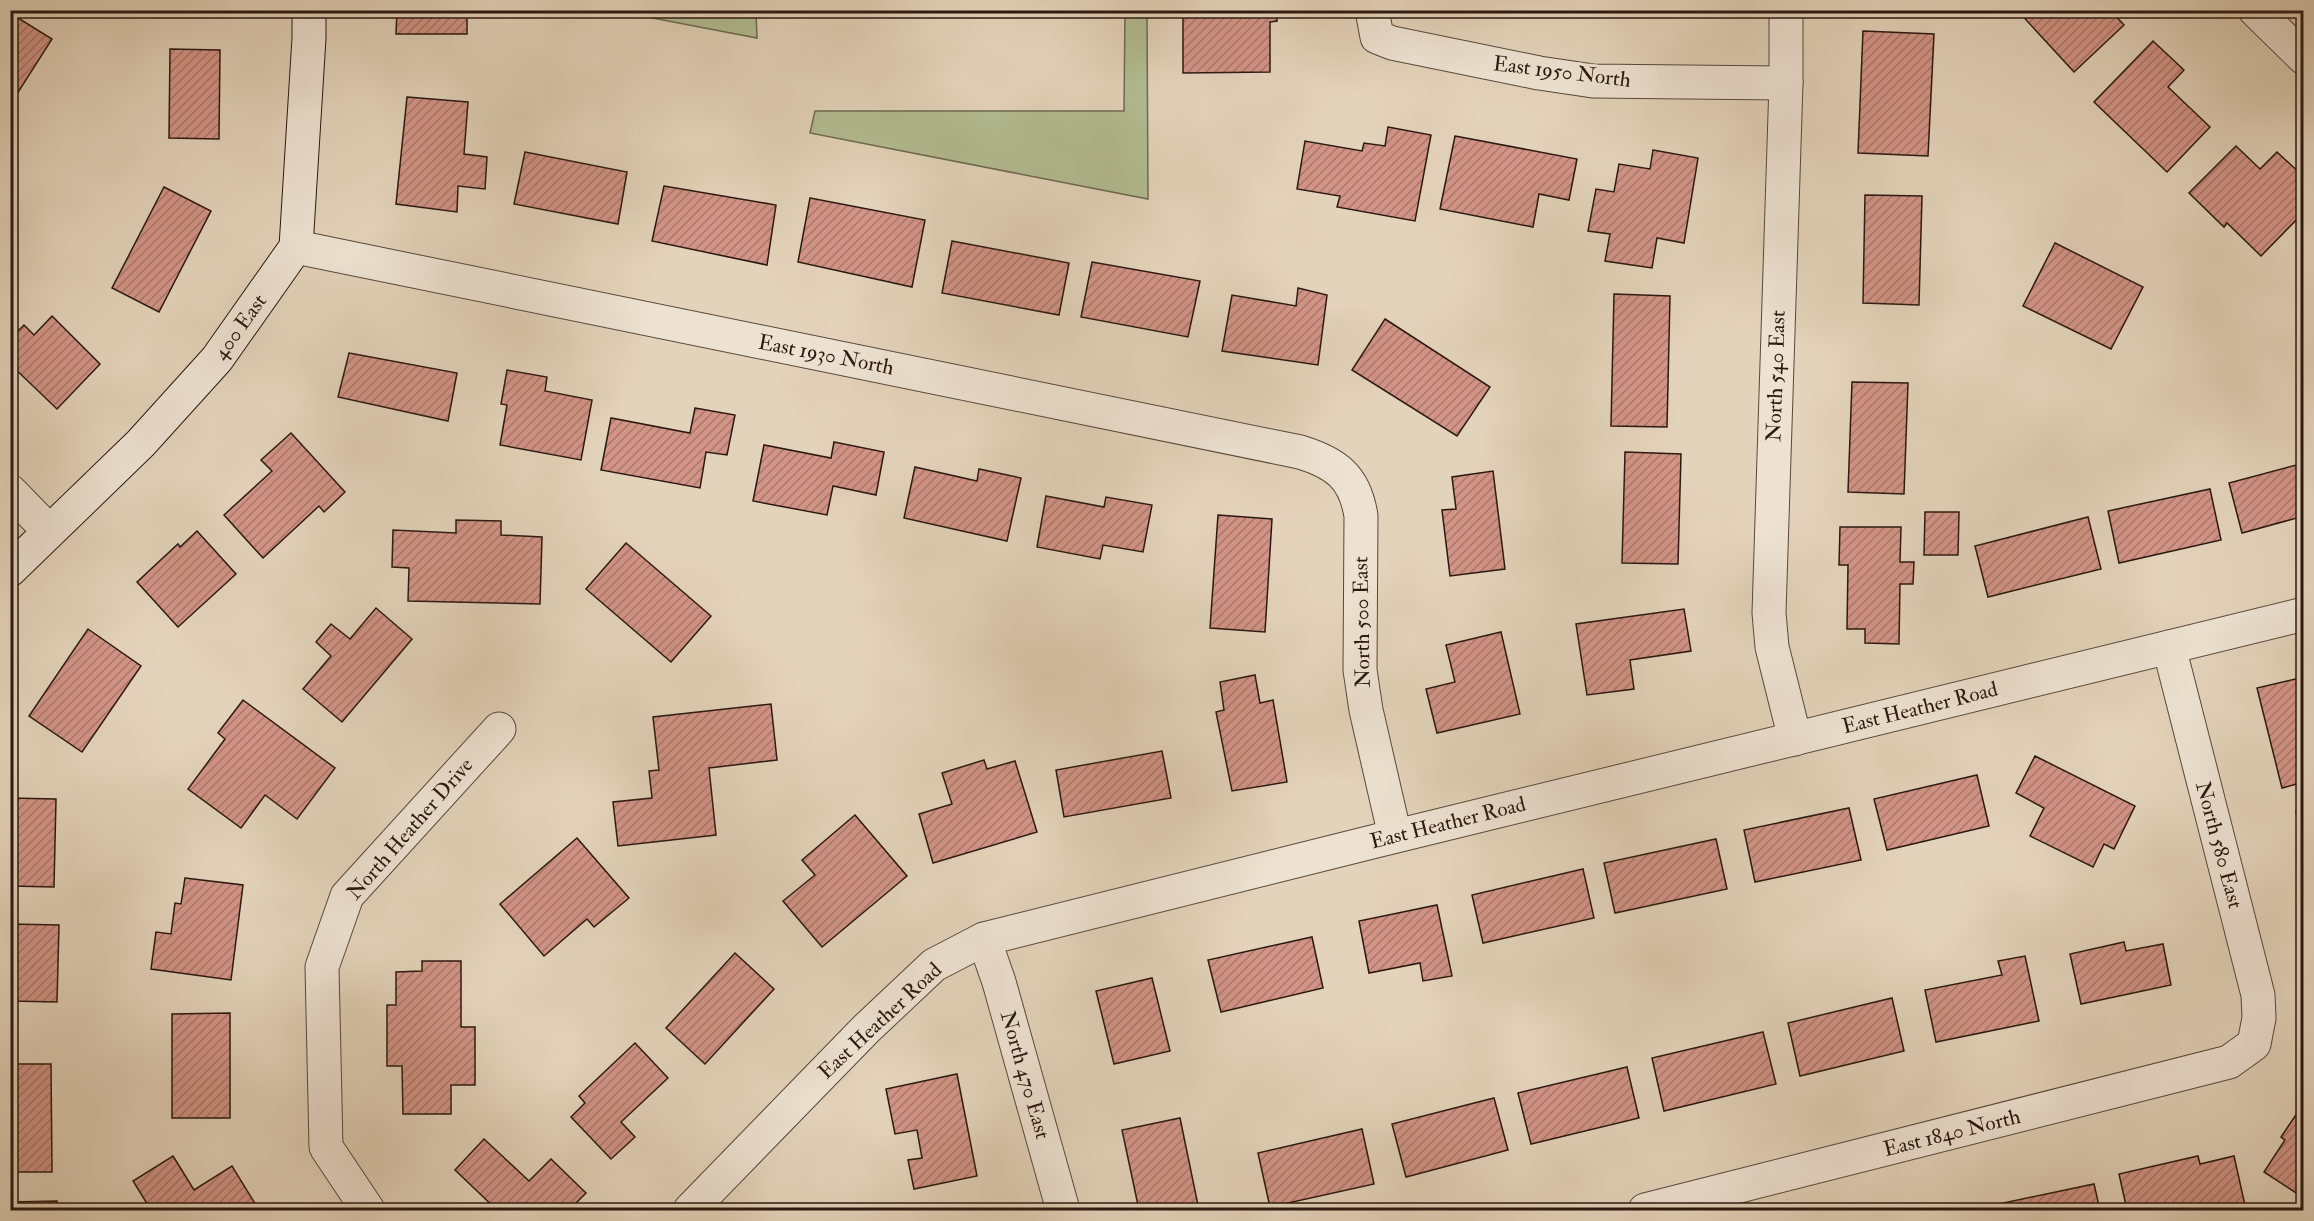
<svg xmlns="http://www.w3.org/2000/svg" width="2314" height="1221" viewBox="0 0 2314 1221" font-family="'IM FELL Double Pica',serif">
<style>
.grass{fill:#b2bc91;stroke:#6e6a51;stroke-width:1.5}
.building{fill:url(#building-hatch);stroke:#2b1811;stroke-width:1.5}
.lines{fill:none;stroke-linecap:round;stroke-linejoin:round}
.street-casing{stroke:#59473b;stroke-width:35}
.secondary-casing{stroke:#2b1811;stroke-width:35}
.street{stroke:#ede2d2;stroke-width:33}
.secondary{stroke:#ede2d2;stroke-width:33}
.labels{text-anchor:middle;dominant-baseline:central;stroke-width:6;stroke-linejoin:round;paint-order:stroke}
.street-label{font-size:21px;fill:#2b1811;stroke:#ede2d2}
</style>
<defs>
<pattern id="building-hatch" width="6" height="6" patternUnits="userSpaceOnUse" patternTransform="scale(1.5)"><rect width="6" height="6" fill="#d29486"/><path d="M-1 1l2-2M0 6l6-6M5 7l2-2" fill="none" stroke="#ab786c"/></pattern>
</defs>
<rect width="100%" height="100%" fill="#e3d3ba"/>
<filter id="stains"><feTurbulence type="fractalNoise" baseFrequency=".00333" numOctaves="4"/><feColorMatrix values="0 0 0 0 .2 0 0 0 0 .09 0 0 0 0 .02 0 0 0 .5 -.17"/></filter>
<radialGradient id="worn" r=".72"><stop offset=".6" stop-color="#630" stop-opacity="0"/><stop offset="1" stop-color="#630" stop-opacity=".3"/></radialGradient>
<g class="grass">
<path d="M626,11h130l1,27 -131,-25z"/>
<path d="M1125,11h22l1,188 -338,-66 5,-22h309z"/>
</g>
<g class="building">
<path d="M397,10h70v24h-71z"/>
<path d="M1183,10h94v11l-7,1v50l-87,1z"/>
<path d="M2017,10h93l14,15 -50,47z"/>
<path d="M10,13l42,26 -42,66z"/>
<path d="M1863,31l71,3 -6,122 -70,-3z"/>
<path d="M2153,41l31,29 -16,17 42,40 -43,45 -73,-70z"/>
<path d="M170,49l50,1 -1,89 -50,-1z"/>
<path d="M407,97l61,5 -4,52 23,3 -2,32 -27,-3 -1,26 -61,-8z"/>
<path d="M1388,127l43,8 -16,86 -78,-14 3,-11 -43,-7 8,-48 57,10 2,-8 21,3z"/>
<path d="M1455,136l122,23 -8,41 -30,-6 -6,33 -93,-18z"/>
<path d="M2236,146l24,23 17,-17 27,25v35l-43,44 -34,-33 -3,4 -35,-34z"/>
<path d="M1653,150l45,8 -14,85 -27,-5 -5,30 -47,-7 5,-27 -22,-3 8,-42 18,3 5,-28 31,5z"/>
<path d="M525,152l102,20 -9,52 -104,-20z"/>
<path d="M664,186l112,19 -9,60 -115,-24z"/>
<path d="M164,187l47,24 -52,101 -47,-24z"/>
<path d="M1865,195l57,1 -3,109 -56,-2z"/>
<path d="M810,198l115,22 -13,67 -114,-25z"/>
<path d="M952,241l117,22 -10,52 -117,-22z"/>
<path d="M2055,243l88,44 -32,62 -88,-43z"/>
<path d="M1092,262l108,19 -12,56 -107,-20z"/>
<path d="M1298,288l29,7 -9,70 -96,-14 10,-56 64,11z"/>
<path d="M1614,294l56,2 -3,131 -56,-1z"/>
<path d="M52,316l48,48 -43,45 -47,-45v-25l14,-14 10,10z"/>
<path d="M1385,319l105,68 -33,49 -105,-66z"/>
<path d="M349,353l108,20 -9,48 -110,-24z"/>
<path d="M507,370l40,7 -2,14 47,9 -11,60 -81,-15 7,-40 -6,-1z"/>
<path d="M1852,382l56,1 -4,111 -56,-2z"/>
<path d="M695,408l40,7 -8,40 -21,-3 -6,36 -99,-18 10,-52 79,15z"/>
<path d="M291,433l54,59 -21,20 -5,-6 -56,52 -39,-43 48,-44 -11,-11z"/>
<path d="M834,442l50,10 -8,43 -43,-9 -6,29 -74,-14 11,-56 67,13z"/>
<path d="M1625,452l56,2 -3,110 -56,-1z"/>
<path d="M2304,463v53l-62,17 -13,-50z"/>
<path d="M915,467l62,14 2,-12 42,9 -14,63 -103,-23z"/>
<path d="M1493,471l12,98 -55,7 -8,-66 14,-1 -4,-32z"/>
<path d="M2210,489l11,51 -102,23 -11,-52z"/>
<path d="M1046,496l58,11 2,-10 46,8 -9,47 -40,-7 -3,14 -63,-12z"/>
<path d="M1925,512h34l-1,43h-34z"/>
<path d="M1218,515l54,4 -7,113 -55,-4z"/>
<path d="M2088,517l13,52 -113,28 -13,-51z"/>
<path d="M456,520l45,1v14l41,2 -2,67 -132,-3 1,-33 -17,-1 1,-37 63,3z"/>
<path d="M1840,527h61l-1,35h14l-1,22h-13l-1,60 -34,-1v-14h-18l1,-64h-9z"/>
<path d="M197,531l39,43 -58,53 -41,-45 41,-38 2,3z"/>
<path d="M626,543l85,73 -40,46 -85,-73z"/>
<path d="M376,608l36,31 -70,83 -39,-33 28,-33 -15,-14 15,-18 19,15z"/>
<path d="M1684,609l7,42 -61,9 4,29 -47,6 -11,-71z"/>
<path d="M88,629l53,37 -59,86 -53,-36z"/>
<path d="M1501,632l19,82 -83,19 -11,-44 29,-7 -9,-37z"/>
<path d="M1255,675l5,28 13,-3 14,82 -55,9 -16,-79 8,-2 -4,-28z"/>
<path d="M2304,677v105l-22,6 -25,-100z"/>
<path d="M243,700l92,68 -38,51 -32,-24 -24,33 -53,-39 37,-50 -7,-6z"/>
<path d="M771,704l6,56 -68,8 7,67 -98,11 -5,-44 39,-4 -3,-27 10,-1 -6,-53z"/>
<path d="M1162,751l9,47 -107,19 -8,-47z"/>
<path d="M2035,756l100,50 -21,43 -10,-5 -11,23 -63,-31 14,-28 -28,-15z"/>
<path d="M984,760l3,9 28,-8 22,71 -104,31 -14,-49 33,-10 -10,-31z"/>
<path d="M1977,775l12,51 -102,24 -13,-51z"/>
<path d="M10,798l46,1 -2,88 -44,-1z"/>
<path d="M1849,808l12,52 -106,22 -11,-52z"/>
<path d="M2304,810v36l-8,-34z"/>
<path d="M855,815l52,61 -85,71 -39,-46 32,-26 -13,-15z"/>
<path d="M577,838l52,60 -35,29 -7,-8 -43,37 -44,-52z"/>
<path d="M1716,839l11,50 -112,24 -11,-50z"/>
<path d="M1583,869l11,49 -111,25 -11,-48z"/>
<path d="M185,878l58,7 -12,95 -80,-11 5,-37 15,2 4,-31 6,1z"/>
<path d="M1437,905l15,71 -29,5 -3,-18 -51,10 -10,-52z"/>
<path d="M10,924l49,1 -2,77 -47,-1z"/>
<path d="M1312,937l11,51 -102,24 -13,-52z"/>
<path d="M2124,942l2,9 37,-7 8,41 -90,19 -11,-50z"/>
<path d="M735,953l39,36 -69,75 -39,-36z"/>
<path d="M2025,956l14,65 -103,21 -11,-52 77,-15 -4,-14z"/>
<path d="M422,961h39v66h14v58h-24v29h-48l-1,-48h-15v-61h9v-33l26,-1z"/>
<path d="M1152,978l18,73 -56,13 -18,-73z"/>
<path d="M1892,998l12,53 -104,25 -12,-53z"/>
<path d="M230,1013v105h-58v-104z"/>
<path d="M1763,1032l13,52 -112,27 -12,-53z"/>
<path d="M635,1043l33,35 -47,44 14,15 -24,22 -40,-42 14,-14 -6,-7z"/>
<path d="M10,1064h41l1,108h-42z"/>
<path d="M1627,1067l12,51 -108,26 -13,-51z"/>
<path d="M957,1074l20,102 -63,13 -6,-29 14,-2 -5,-28 -22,4 -9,-45z"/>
<path d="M1494,1098l14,52 -102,27 -14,-53z"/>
<path d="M2304,1103v95l-40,-26 21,-32 -4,-3z"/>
<path d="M1180,1118l19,92h-60l-17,-80z"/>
<path d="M1362,1129l12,55 -104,23 -12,-54z"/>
<path d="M484,1139l45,42 22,-22 35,34 -17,17h-72l-42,-40z"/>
<path d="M173,1156l21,34 38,-24 27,44h-83l-4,-7 -12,7h-9l-18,-29z"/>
<path d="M2198,1156l2,8 34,-8 12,54h-119l-8,-36z"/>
<path d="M2094,1184l6,26h-110l-1,-4z"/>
<path d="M57,1201v9h-47v-8z"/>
</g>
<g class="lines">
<g class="street-casing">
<g id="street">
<path d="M1372,10l5,27 15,6 147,30 54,8 193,2"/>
<path d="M1786,10v73l-17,530 3,34 23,92"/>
<path d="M2255,10l49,48"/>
<path d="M296,247l1004,205c36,11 55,25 61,64l-1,154 6,40 29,126"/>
<path d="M10,491l39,40"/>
<path d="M984,939l15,43 64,228"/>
<path d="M368,1210l-42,-63 -4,-180 25,-71 152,-167"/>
<path d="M690,1210l176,-181 68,-64 50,-26 396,-99 924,-226"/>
<path d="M1645,1210l584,-148 25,-18 5,-26 -1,-23 -89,-348"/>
</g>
</g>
<g class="secondary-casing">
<path id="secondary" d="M10,570l131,-127 76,-84 79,-112 13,-209v-28"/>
</g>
<use href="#street" class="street"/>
<use href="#secondary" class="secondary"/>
</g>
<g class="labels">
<g class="street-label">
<text transform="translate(1562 72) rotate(7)">East 1950 North</text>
<text transform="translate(240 327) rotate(-54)">400 East</text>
<text transform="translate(826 355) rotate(11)">East 1930 North</text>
<text transform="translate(1776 376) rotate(-88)">North 540 East</text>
<text transform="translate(1362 622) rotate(-91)">North 500 East</text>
<text transform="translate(1920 708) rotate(-14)">East Heather Road</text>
<text transform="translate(1448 823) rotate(-14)">East Heather Road</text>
<text transform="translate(410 829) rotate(-49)">North Heather Drive</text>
<text transform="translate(2219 845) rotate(75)">North 580 East</text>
<text transform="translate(880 1021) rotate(-43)">East Heather Road</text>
<text transform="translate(1025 1075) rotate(74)">North 470 East</text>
<text transform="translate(1952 1133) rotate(-14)">East 1840 North</text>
</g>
</g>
<rect width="2314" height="1221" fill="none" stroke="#e3d3ba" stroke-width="36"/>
<rect x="12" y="12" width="2290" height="1197" fill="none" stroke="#2b1811" stroke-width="3"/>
<rect x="18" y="18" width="2278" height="1185" fill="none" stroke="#2b1811" stroke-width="1.5"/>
<rect width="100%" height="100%" filter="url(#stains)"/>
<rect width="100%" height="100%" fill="url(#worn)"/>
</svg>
